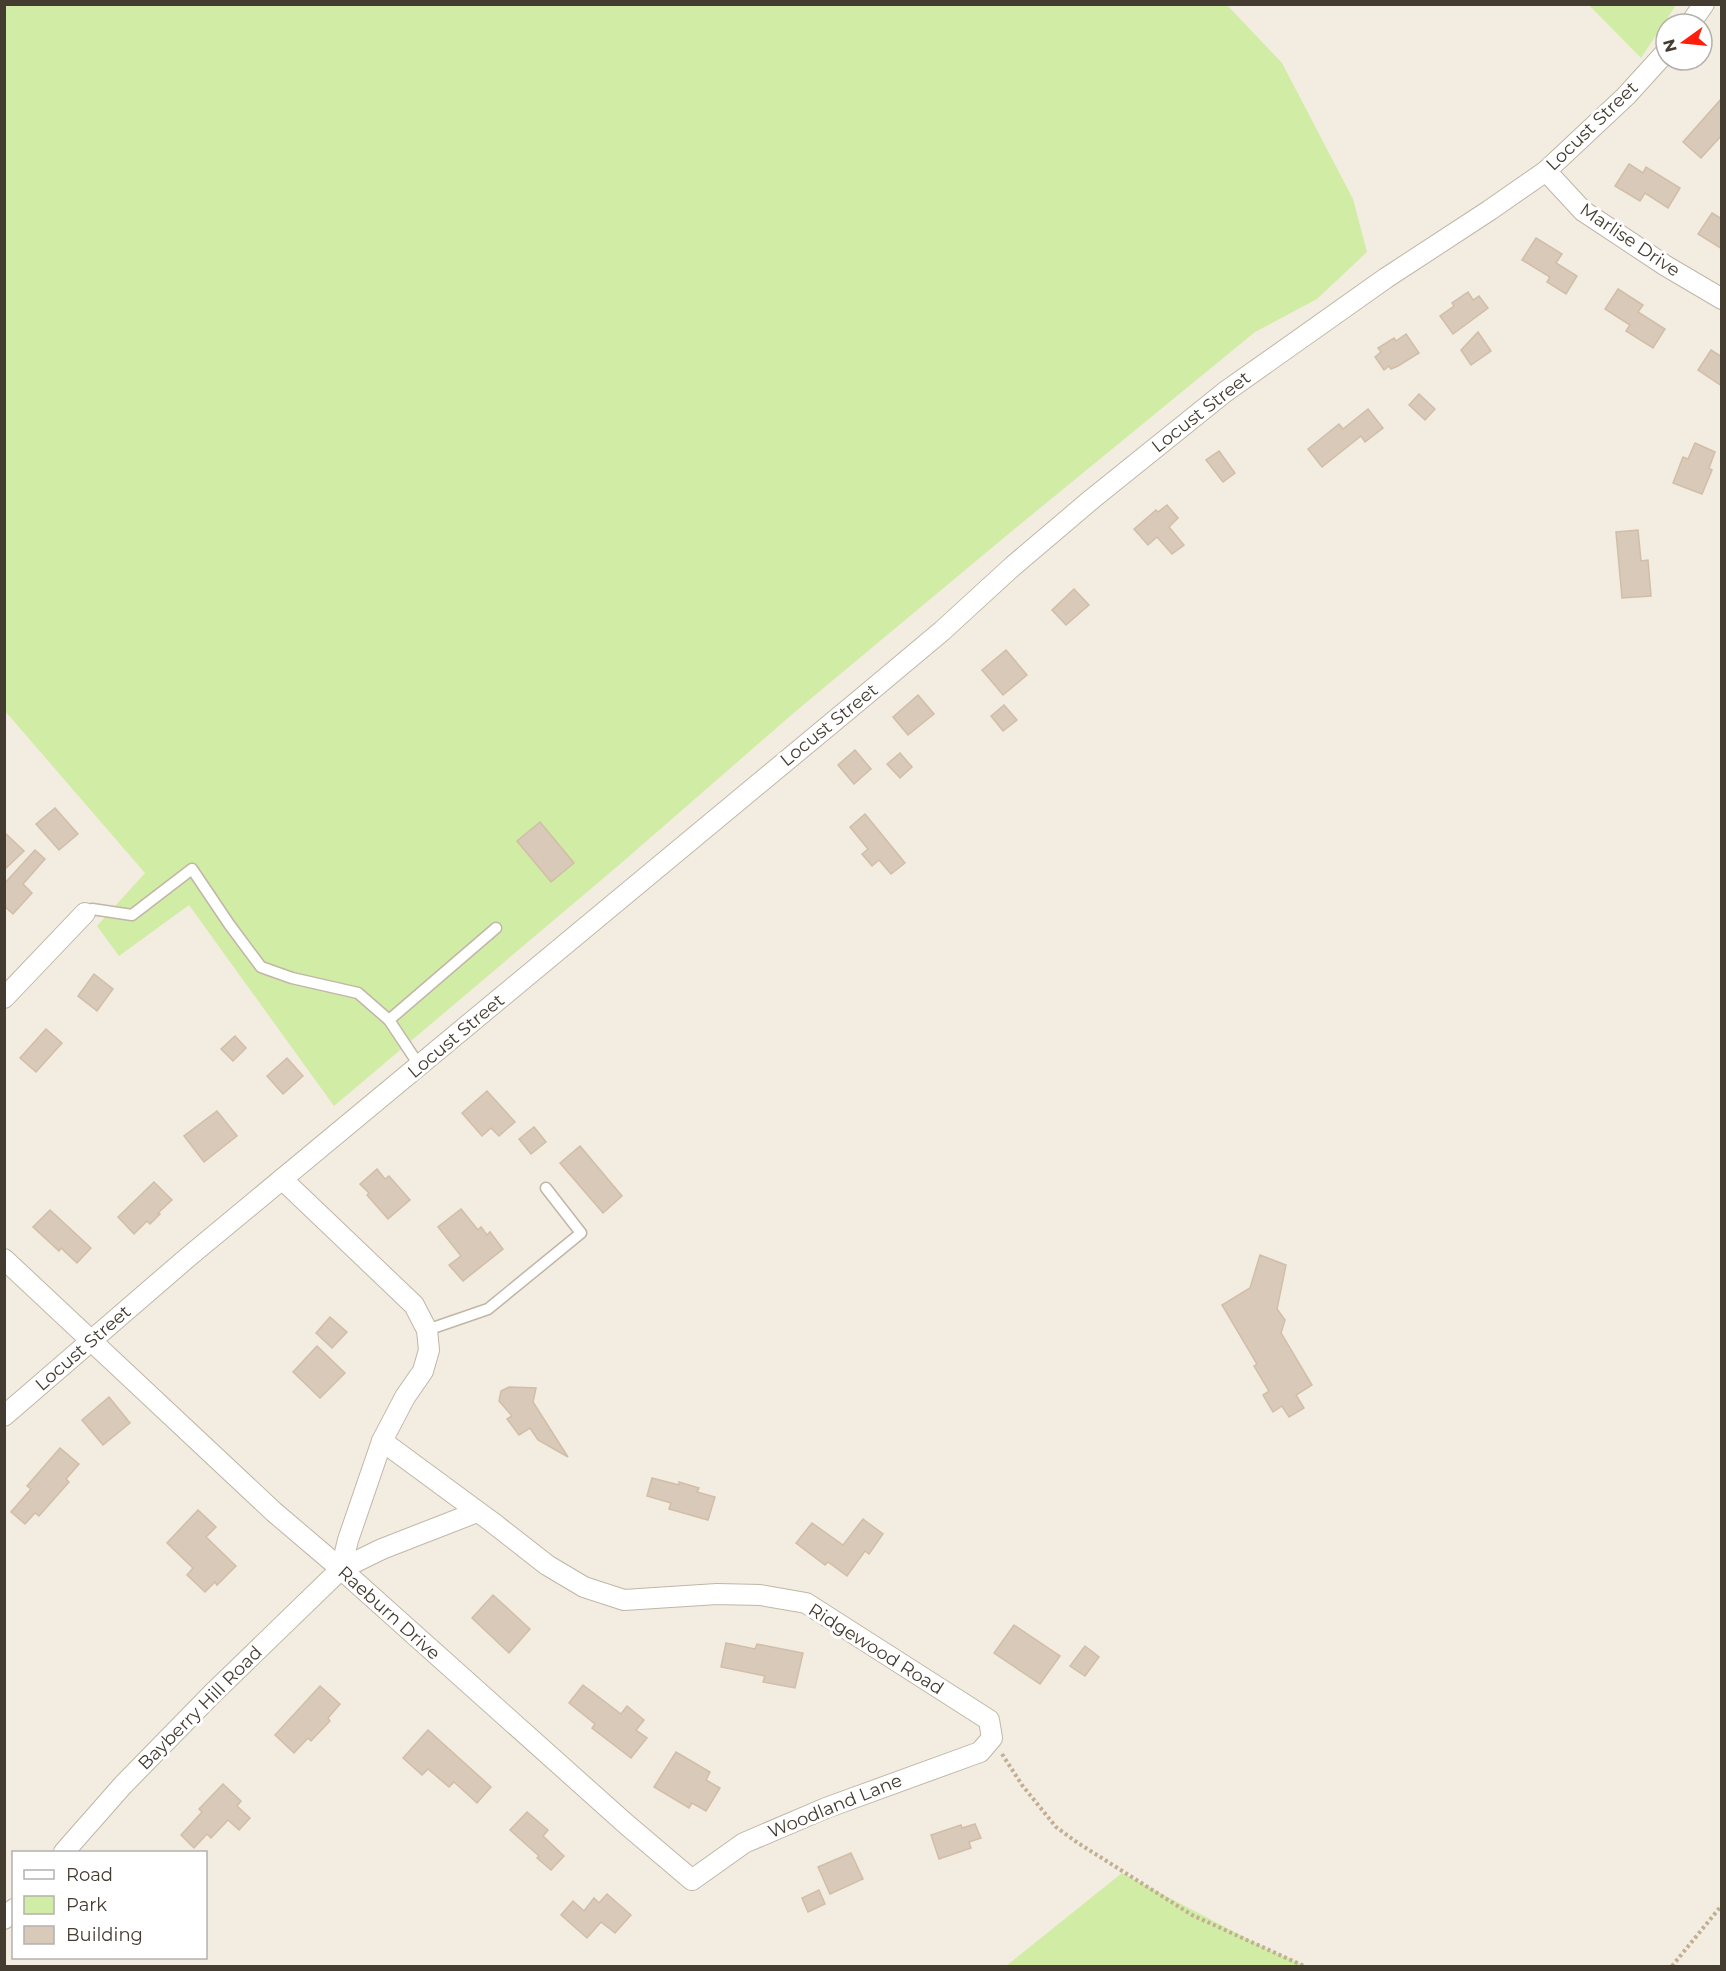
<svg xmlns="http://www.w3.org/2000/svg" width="1726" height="1971" viewBox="0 0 1726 1971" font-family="Montserrat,sans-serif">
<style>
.green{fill:#d1eca4}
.building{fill:#d8c9b8;stroke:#d1bea8;stroke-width:1.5}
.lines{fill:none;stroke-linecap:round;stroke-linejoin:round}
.lane-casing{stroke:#c1b6a6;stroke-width:13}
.street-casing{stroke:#c1b6a6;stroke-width:22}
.path{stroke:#c2ae92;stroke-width:4;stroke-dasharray:3 3;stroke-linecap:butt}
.lane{stroke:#fff;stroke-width:10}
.street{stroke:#fff;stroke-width:20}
.labels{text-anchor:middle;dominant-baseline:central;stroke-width:6;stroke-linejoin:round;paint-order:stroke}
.street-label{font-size:18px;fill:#443b31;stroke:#fff}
</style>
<rect width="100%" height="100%" fill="#f3ece1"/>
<g class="green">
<path d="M4,5h1223l55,58 71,136 14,53 -50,47 -62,33 -243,199 -216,180 -177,154 -285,241 -145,-201 -70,51 -22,-30 48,-53 -140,-162z"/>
<path d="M1589,5h87l-35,53z"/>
<path d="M1122,1873l145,76 39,17h-300z"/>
</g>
<g class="building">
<path d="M1722,98v37l-21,23 -18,-16z"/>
<path d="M1629,164l14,9 3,-6 34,21 -12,20 -23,-15 -5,8 -25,-15z"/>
<path d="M1712,213l10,6v30l-24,-15z"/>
<path d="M1536,238l26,16 -6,9 21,13 -11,18 -19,-12 3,-5 -28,-17z"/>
<path d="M1618,289l25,16 -5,7 27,17 -12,19 -27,-17 4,-6 -25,-16z"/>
<path d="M1468,292l5,8 6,-4 9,12 -35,26 -13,-18 14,-10 -2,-3z"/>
<path d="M1478,332l13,19 -20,14 -10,-15z"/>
<path d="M1406,334l13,19 -21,13 -7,3 -2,-3 -5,4 -9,-13 6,-5 -3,-4 16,-10 2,3z"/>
<path d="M1711,350l11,7v29l-24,-16z"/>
<path d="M1419,394l16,15 -10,11 -16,-15z"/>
<path d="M1368,409l15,19 -18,14 -4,-6 -39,31 -14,-18 31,-25 4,5z"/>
<path d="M1695,443l20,9 -6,16 3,2 -10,24 -29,-11 10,-26 5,2z"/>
<path d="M1219,451l16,22 -12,9 -17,-22z"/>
<path d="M1167,505l11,13 -9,9 15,18 -12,9 -15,-17 -9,8 -14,-16 22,-19 2,2z"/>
<path d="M1638,530l3,31 7,-1 3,36 -29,2 -6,-66z"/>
<path d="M1074,589l15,16 -23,20 -14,-15z"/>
<path d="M1006,650l21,25 -24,20 -21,-25z"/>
<path d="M918,695l16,19 -26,21 -15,-18z"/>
<path d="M1004,705l13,15 -14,11 -12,-15z"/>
<path d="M855,750l16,19 -17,15 -16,-19z"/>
<path d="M900,753l12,14 -12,11 -13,-14z"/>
<path d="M55,808l23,26 -19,16 -23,-26z"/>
<path d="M865,814l40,49 -14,11 -12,-14 -7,6 -10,-12 6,-5 -18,-22z"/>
<path d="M540,822l34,41 -23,19 -34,-41z"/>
<path d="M4,832l20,19 -20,19z"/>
<path d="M35,850l10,9 -22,25 9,9 -19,21 -9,-8v-22z"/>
<path d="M94,974l19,15 -16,22 -19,-15z"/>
<path d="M46,1029l16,14 -26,29 -16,-14z"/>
<path d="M235,1036l11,12 -13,13 -12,-12z"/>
<path d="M287,1058l16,18 -20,18 -16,-18z"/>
<path d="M487,1091l28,31 -16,14 -8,-8 -9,8 -20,-23z"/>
<path d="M217,1111l20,25 -33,26 -20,-26z"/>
<path d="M534,1127l12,15 -15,12 -12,-15z"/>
<path d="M580,1146l42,50 -19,17 -43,-50z"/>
<path d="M377,1169l8,10 4,-3 21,24 -22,19 -21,-24 2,-2 -9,-9z"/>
<path d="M154,1182l18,18 -14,13 2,1 -10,10 -3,-3 -13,13 -16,-17z"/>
<path d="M461,1209l17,21 3,-3 6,8 3,-3 13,17 -40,32 -14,-16 12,-9 -23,-29z"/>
<path d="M50,1210l41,38 -14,15 -16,-15 -2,3 -26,-24z"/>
<path d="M1260,1255l26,10 -9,44 8,11 -4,13 31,52 -16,10 8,13 -15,9 -7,-11 -9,6 -10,-17 6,-4 -15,-25 3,-2 -35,-59 28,-17z"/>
<path d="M330,1317l17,15 -15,16 -16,-15z"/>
<path d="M317,1346l28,27 -25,25 -27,-26z"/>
<path d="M509,1387l27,1 -3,14 35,55 -30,-17 -8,-12 -11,7 -12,-16 5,-3 -13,-15 2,-10z"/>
<path d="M109,1397l21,26 -27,22 -21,-25z"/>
<path d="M60,1448l19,16 -13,15 3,3 -30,34 -4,-3 -10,11 -14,-12 20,-23 -4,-3z"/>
<path d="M652,1478l27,7v-3l20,6 -2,4 18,5 -7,23 -39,-11 2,-6 -24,-7z"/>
<path d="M198,1510l18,17 -10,10 30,29 -19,19 -2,-3 -10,10 -18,-17 6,-7 -26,-25z"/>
<path d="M863,1519l20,15 -14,20 -4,-3 -18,25 -19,-14 -3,3 -29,-22 16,-20 31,22z"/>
<path d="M493,1595l37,34 -21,24 -37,-35z"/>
<path d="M1014,1625l46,31 -20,28 -46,-31z"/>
<path d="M726,1643l29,6 2,-5 46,9 -8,35 -32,-6 2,-6 -44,-9z"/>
<path d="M1085,1646l14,11 -14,19 -15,-10z"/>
<path d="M583,1685l38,29 6,-8 17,14 -8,10 11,8 -16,20 -39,-30 3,-4 -26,-21z"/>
<path d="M320,1686l20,18 -12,14 2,3 -19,20 -3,-3 -14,15 -19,-18z"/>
<path d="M428,1730l63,57 -14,16 -23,-21 -5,5 -21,-18 -6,6 -19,-17z"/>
<path d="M676,1752l34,20 -4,8 14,8 -14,23 -14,-8 -3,5 -35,-21z"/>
<path d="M223,1784l18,17 -4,5 13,12 -11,12 -11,-10 -17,18 -4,-4 -13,14 -13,-13 21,-23 -3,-3z"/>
<path d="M527,1812l21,18 -5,6 21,20 -13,14 -14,-12 2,-2 -29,-26z"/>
<path d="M975,1824l6,14 -12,4 2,6 -32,11 -8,-24 30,-10 1,3z"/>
<path d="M851,1853l12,26 -33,15 -12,-27z"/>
<path d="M819,1890l6,14 -17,8 -6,-14z"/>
<path d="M607,1894l24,21 -16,18 -14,-11 -14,16 -26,-23 12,-14 11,10 10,-13 5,5z"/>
</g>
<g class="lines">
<g class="lane-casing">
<g id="lane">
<path d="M85,913l7,-4 40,6 60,-46 37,55 32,43 31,11 66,15 31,27 30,45"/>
<path d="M389,1020l107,-92"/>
<path d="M427,1330l61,-21 93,-76 -35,-45"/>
</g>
</g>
<g class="street-casing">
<g id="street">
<path d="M1690,24l14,-20"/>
<path d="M1546,171l37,40 83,55 56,33"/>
<path d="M4,998l81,-85"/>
<path d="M4,1259l270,253 67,57 285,255 66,56 52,-37 82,-35 154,-56 12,-14 -3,-18 -183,-117 -46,-8 -43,-1 -93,6 -40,-13 -37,-22 -55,-43 -110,-81"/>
<path d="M4,1416l183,-158 675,-560 80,-67 71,-65 79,-67 133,-107 161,-114 104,-68 56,-39 80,-75 40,-44"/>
<path d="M341,1569l41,-20 95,-37"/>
<path d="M64,1852l59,-67 90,-92 128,-124 7,-29 34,-99 23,-44 18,-26 6,-21 -2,-20 -13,-25 -132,-126"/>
<path d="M4,1919l10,-10"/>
</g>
</g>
<g class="path">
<path d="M1002,1754l20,31 34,42 22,16 114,72 112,51"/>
<path d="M1672,1966l50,-61"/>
</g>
<use href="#lane" class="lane"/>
<use href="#street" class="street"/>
</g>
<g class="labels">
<g class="street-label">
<text transform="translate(1592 126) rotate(-44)">Locust Street</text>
<text transform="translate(1630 240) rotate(34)">Marlise Drive</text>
<text transform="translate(1201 412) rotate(-38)">Locust Street</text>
<text transform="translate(829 725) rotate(-39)">Locust Street</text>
<text transform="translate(456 1036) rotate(-40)">Locust Street</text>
<text transform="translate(83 1348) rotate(-41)">Locust Street</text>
<text transform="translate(389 1613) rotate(42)">Raeburn Drive</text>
<text transform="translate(876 1649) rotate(32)">Ridgewood Road</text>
<text transform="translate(200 1708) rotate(-45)">Bayberry Hill Road</text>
<text transform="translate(835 1806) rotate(-22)">Woodland Lane</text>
</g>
</g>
<rect width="1726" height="1971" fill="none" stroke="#443b31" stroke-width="12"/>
<rect x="12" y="1851" width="195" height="108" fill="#ffffff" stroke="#b4b1ad" stroke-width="1.5"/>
<rect x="24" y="1870" width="30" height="9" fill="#ffffff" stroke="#b4b1ad" stroke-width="1.5"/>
<text x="66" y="1881" font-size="18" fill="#443b31">Road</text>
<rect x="24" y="1896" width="30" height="18" fill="#d1eca4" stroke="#b4b1ad" stroke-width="1.5"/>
<text x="66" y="1911" font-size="18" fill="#443b31">Park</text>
<rect x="24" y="1926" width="30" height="18" fill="#d8c9b8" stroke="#b4b1ad" stroke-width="1.5"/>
<text x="66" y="1941" font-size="18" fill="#443b31">Building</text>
<g transform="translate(1684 42) rotate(255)"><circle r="28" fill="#ffffff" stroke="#b4b1ad" stroke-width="1.5"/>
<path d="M0-4.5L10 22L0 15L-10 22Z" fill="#ff1e0b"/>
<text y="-9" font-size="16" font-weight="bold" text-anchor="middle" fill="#443b31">N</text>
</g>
</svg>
